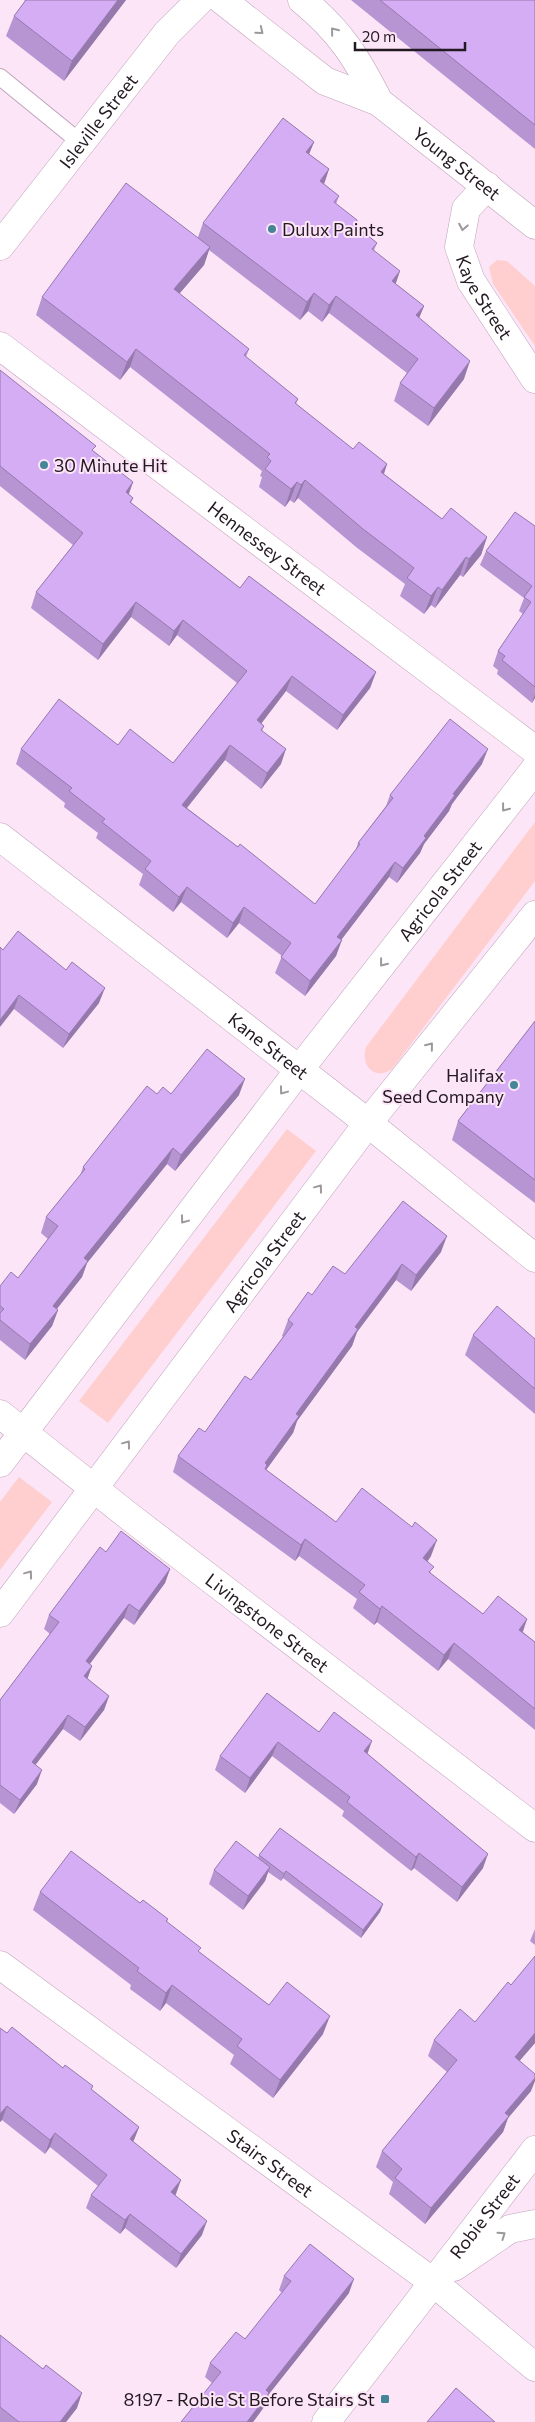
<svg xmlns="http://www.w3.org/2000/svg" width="535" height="2422" viewBox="0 0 535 2422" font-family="Commissioner,sans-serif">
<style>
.green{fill:#ffcece}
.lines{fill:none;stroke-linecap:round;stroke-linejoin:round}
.service-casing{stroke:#bfa3ba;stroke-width:18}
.minor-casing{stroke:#bfa3ba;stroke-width:29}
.tertiary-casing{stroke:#bfa3ba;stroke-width:29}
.secondary-casing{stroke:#bfa3ba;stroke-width:29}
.service{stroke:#fff;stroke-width:16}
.minor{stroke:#fff;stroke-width:28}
.tertiary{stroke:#fff;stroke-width:28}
.secondary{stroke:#fff;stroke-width:28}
.wall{fill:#b795d3}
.shaded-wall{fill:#9579ac}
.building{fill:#d5adf5;stroke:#9579ac}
.oneway{stroke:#9c989b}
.poi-dot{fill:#448597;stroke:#fde5f8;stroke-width:2}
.labels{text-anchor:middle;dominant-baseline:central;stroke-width:4;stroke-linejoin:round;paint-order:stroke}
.street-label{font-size:18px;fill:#231921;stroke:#fde5f8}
.poi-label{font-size:18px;fill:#231921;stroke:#fde5f8;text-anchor:start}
</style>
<rect width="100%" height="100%" fill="#fde5f8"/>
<g class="green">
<path d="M497,260l10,1 28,25v60l-42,-62 -4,-17z"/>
<path d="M535,822v59l-143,188c-17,12 -32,-3 -26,-22z"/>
<path d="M287,1129l29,22 -208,272 -29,-22z"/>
<path d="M19,1477l33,25 -52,68v-68z"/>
</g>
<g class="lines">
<g class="service-casing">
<path id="service" d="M0,77l81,66"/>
</g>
<g class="minor-casing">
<g id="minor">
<path id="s1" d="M487,186l-21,23 -7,38 12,34 64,98"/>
<path id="s2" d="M0,246l167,-213 33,-33"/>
<path id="s3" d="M0,346l535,404"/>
<path id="s4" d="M0,837l368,286 167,135"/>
<path id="s5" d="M0,1414l130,103 405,311"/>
<path id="s6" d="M0,1463l299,-393 236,-301"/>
<path id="s7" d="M0,1613l368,-490 167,-208"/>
<path id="s8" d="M0,1965l433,317 102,85"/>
</g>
</g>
<g class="tertiary-casing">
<g id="tertiary">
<path d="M454,2267l56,-38 25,-5"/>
<path id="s9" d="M326,2422l209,-272"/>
</g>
</g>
<g class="secondary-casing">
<g id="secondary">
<path id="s10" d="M222,0l103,81 54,21 156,123"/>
<path d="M302,0c38,31 55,58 77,102"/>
</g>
</g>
<use href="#service" class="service"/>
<use href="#minor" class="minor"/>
<use href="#tertiary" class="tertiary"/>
<use href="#secondary" class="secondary"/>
</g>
<g class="wall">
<path d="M24,0h102l-62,81 -58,-45 8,-20 11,-15z"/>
<path d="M351,0h184v149z"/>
<path d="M314,142l-5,12 20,15 -5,15 15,12 -3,8 20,22 21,17 -3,7 22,34 28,22 -5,12 45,61 -36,47 -34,-25 6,-18 7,-10 -78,-60 -7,9 -14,-11 -8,9 -91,-70 -5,15 -25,29 70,55 -3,8 52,42 -2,5 57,45 34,15 -3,10 58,45 45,18 -6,18 -18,22 -3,-2 -25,33 -4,-3 -7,9 -24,-18 5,-12 -49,-37 -58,-49 -4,5 -4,-3 -5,7 -26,-20 3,-10 -2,-1 2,-5 -132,-104 -10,13 -84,-65 6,-18 156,-60 5,-14z"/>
<path d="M0,370l94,82 39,30 -4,12 4,4 -2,5 109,85 136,84 -6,16 -33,42 -51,-39 -25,32 3,3 -2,5 19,33 -20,25 -36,-29 -38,48 51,39 77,57 40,-52 3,-9 28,-37 4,-11 92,-31 -30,40 -3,7 -25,33 -4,9 -23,30 -8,-6 -48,63 -5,16 -31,40 -30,-23 7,-17 -43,-33 -12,15 -46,-36 -8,10 -34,-27 4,-11 -47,-36 2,-5 -34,-26 1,-4 -49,-39 5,-15 97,-4 55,18 64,-80 -60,-48 -8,11 -38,-29 -33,43 -67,-52 5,-16 37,-47 -73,-59z"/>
<path d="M535,526v172l-3,5 -35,-29 1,-4 -5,-4 5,-15 25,-37 -4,-3 5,-13 -44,-33 6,-14z"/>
<path d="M3,950l96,53 -36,45 -49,-39z"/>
<path d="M535,1021v182l-83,-63 6,-19z"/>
<path d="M157,1094l82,1 -64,76 -8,-7 -80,99 -5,14 -25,32 1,1 -6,16 -27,34 -25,-20v-54l18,-8 30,-39 -7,-6 5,-16 34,-41 3,-9z"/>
<path d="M441,1252l-30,39 -15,-11 -39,52 -5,14 -55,75 -4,12 -27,37 70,52 95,34 -3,5 3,13 52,40 44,5 -4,13 12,10v88l-87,-71 -10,12 -61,-49 -3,3 -21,-17 4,-9 -58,-43 -4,5 -122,-89 5,-16 27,-24 46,-52 32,-43 -1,-1 6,-16 24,-25 33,-21z"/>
<path d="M473,1335l62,4v75l-70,-59z"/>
<path d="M106,1552l64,17 -5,14 -31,42 -10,-7 -35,46 3,2 -5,13 22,17 -5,14 -24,31 -17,-12 -28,36 2,19 -23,30 -14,-11v-103l50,-66 -6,-5 5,-14z"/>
<path d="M319,1732l48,21 116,115 -26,34 -43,-34 -3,3 -69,-55 2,-5 -72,-55 -27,37 -30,-23 5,-14z"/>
<path d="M259,1855l124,49 -3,8 -19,26 -78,-60 -2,3 -13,-9 -3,9 -22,29 -34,-26 5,-14 44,-12z"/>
<path d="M40,1892l100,11 28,16 -1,3 32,30 70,53 54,29 -50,64 -43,-34 4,-9 -68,-52 -6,8 -30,-22 1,-4 -98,-75z"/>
<path d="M535,1929v16l-5,-4z"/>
<path d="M535,1956v87l-15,17 11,31 -23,27 -5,14 -78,92 -36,-30 4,-12 -17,-15 6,-16 65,-79 -19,-16 6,-16 41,-18 36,-37z"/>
<path d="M0,2028l7,5 56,35 76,59 -6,15 43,52 -1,1 27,40 -26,33 -51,-40 -5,6 -34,-26 5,-13 7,-9 -48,-39 -5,7 -43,-34 -2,2z"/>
<path d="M284,2276l65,17 -80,101 -5,13 -11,15h-72l31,-39 -7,-6 5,-14 35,-24 37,-46 -3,-3z"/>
<path d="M0,2335l77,73 -11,14h-66z"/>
</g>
<g class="shaded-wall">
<path d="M118,0h8l-62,81 8,-20z"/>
<path d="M314,142l-7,17 -1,-7z"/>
<path d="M329,169l-6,18 -3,-6z"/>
<path d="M210,247l-6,18 -37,43 7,-19z"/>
<path d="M400,271l-6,18 -2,-8z"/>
<path d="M314,293l-6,18 -8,9 7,-18z"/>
<path d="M336,296l-7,17 -7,9 7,-17z"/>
<path d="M424,306l-7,17 -1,-8z"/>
<path d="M136,349l-6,18 -10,13 7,-18z"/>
<path d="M470,361l-6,18 -36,47 6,-18z"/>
<path d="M387,464l-6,18v-10z"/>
<path d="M305,480l-7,18 -4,5 7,-18z"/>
<path d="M133,482l-6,16 -1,-6z"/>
<path d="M297,482l-7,18 -5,7 6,-18z"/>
<path d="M487,537l-6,18 -18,22 6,-18z"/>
<path d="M466,557l-6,18 -25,33 7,-18z"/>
<path d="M438,587l-7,18 -7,9 7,-18z"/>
<path d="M136,602l-5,15 -33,43 5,-16z"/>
<path d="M183,620l-6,15 -8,11 5,-15z"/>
<path d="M376,672l-6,16 -33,42 6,-15z"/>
<path d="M292,676l-6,15 -34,45 5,-16z"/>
<path d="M535,694v4l-3,5z"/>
<path d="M230,745l-5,15 -48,60 5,-15z"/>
<path d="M286,749l-5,15 -20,25 6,-16z"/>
<path d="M488,749l-6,15 -30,40 -3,7 -25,33 -4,9 -23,30 6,-15 21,-32 29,-42z"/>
<path d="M395,862l-6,15 -57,75 5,-15z"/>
<path d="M187,887l-6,15 -8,10 6,-15z"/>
<path d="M244,907l-5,16 -12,15 6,-15z"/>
<path d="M342,940l-6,16 -31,40 5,-15z"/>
<path d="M105,988l-6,15 -36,45 6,-14z"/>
<path d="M19,995l-5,14 -14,18v-7z"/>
<path d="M245,1079l-6,16 -64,76 6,-16z"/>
<path d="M173,1148l-6,16 -80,99 -5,14 -35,44 6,-15 31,-48z"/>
<path d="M447,1236l-6,16 -30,39 5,-16z"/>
<path d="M402,1264l-6,16 -39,52 -5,14 -55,75 -4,12 -27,37 -5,11 4,-18 31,-49 59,-87z"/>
<path d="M58,1310l-6,16 -27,34 5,-16z"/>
<path d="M305,1539l-6,17 -4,5 6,-16z"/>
<path d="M437,1540l-6,16 -14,18 6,-16z"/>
<path d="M170,1569l-5,14 -31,42 5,-14z"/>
<path d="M129,1604l-5,14 -43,58 5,-15z"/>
<path d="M382,1606l-5,16 -3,3 6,-16z"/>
<path d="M527,1619l-6,17 -2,-6z"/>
<path d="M454,1643l-6,16 -10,12 6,-16z"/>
<path d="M92,1666l-5,14 -3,-4z"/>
<path d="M109,1696l-5,14 -24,31 5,-14z"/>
<path d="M68,1715l-5,14 -36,47 5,-14z"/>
<path d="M372,1741l-5,14 -3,-4z"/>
<path d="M278,1742l-6,14 -27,37 5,-15z"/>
<path d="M42,1770l-5,14 -23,30 6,-14z"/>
<path d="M419,1853l-5,15 -3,3 5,-14z"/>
<path d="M488,1854l-5,14 -26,34 5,-15z"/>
<path d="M270,1867l-5,14 -22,29 5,-14z"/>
<path d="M286,1871l-3,7 -2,3 3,-7z"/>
<path d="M383,1904l-3,8 -19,26 2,-8z"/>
<path d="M172,1985l-6,18 -6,8 6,-18z"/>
<path d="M330,2016l-7,18 -50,64 7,-18z"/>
<path d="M535,2033v10l-26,30 6,-16z"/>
<path d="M535,2078v3l-4,10 -23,27 -5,14 -78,92 6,-16 74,-95z"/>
<path d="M7,2106l-5,14 -2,2v-8z"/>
<path d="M139,2127l-5,13 -9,13 5,-14z"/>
<path d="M55,2133l-5,14 -5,7 5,-14z"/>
<path d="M181,2180l-5,14 -10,12 5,-14z"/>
<path d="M130,2214l-5,14 -5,6 5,-14z"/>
<path d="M207,2221l-5,14 -26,33 5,-14z"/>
<path d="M354,2279l-5,14 -80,101 -5,13 -11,15h-6l19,-32z"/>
<path d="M82,2393l-5,15 -11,14h-6z"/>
</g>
<g class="building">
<path d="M26,0h92l-46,61 -58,-45z"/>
<path d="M380,0h155v125z"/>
<path d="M283,118l31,24 -8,10 23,17 -9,12 19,15 -5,6 23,18 -1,6 21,17 -5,6 28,22 -8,10 32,25 -8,9 54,46 -36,47 -34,-25 18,-24 -82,-63 -7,9 -15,-12 -7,9 -104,-79z"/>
<path d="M126,183l84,64 -36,42 75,60 -5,6 54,44 -3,4 58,46 6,-7 28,22 -6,8 61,47 9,-11 36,29 -18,22 -3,-2 -24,33 -4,-3 -7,9 -24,-18 7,-10 -51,-39 -58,-49 -4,5 -4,-3 -6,7 -26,-20 6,-8 -4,-4 3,-3 -134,-105 -9,13 -85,-65z"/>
<path d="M0,370l96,76 -4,4 41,32 -7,10 7,6 -3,4 110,86 9,-12 127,96 -33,43 -51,-39 -35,44 7,6 -3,4 25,19 -19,24 -37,-28 -48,60 56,42 2,-3 75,60 45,-60 -2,-1 35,-45 -3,-3 60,-76 38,30 -35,45 2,1 -31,41 2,2 -23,30 -8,-6 -58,75 5,3 -32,41 -29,-24 10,-14 -47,-36 -11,16 -46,-36 -8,10 -34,-28 6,-8 -49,-39 3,-3 -36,-28 3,-3 -51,-39 38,-50 59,46 12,-16 43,34 74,-92 -64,-51 -9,11 -38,-29 -33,42 -67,-52 47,-59 -83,-67z"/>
<path d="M515,512l20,14v161l-33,-27 3,-4 -7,-5 33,-49 -7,-5 8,-11 -46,-35z"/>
<path d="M18,931l48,39 6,-8 33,26 -36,46 -50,-39 -19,25v-73l3,3z"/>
<path d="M535,1021v159l-77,-59z"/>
<path d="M207,1049l38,30 -64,76 -8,-7 -89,110 4,3 -35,45 5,4 -28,34 -30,-24v-7l4,-4 -4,-3v-20l11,-14 7,6 40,-52 -12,-9 39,-48 -2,-2 64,-81 10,8 6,-7 8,7z"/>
<path d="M403,1201l44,35 -31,39 -14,-11 -47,63 3,2 -62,85 3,2 -34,47 2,2 -2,4 71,53 26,-34 50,39 3,-5 22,18 -14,18 11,9 -5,5 54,42 15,-18 29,23 -8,11 16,12v67l-81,-66 -10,12 -62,-49 -2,3 -21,-17 6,-7 -60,-46 -4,6 -123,-89 21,-28 6,4 40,-56 6,4 42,-56 -5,-4 20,-28 4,3 21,-29 12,8z"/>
<path d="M497,1306l38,33v50l-62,-54z"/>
<path d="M121,1531l49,38 -31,42 -10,-7 -43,57 6,5 -8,10 25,20 -24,31 -17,-12 -36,47 10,8 -22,30 -20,-15v-85l59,-78 -10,-7 51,-68 6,5z"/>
<path d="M267,1693l52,39 15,-20 38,29 -8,10 124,103 -26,33 -43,-34 -3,4 -69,-55 3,-5 -72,-55 -28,36 -30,-22z"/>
<path d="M280,1828l103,76 -20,26 -77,-59 -2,3 -25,-19z"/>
<path d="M236,1841l34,26 -22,29 -34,-26z"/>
<path d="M71,1851l69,52 3,-3 25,19 -2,2 35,27 -3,3 71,54 18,-23 43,34 -50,64 -43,-34 5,-7 -70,-54 -6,8 -29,-22 2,-3 -99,-76z"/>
<path d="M535,1956v77l-20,24 20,17v4l-30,35 4,3 -78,92 -36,-30 7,-9 -20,-18 75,-91 -23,-20 26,-31 15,13 33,-40 3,3z"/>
<path d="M12,2027l51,41 2,-3 28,21 -2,3 48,38 -9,12 51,41 -10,12 36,29 -26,33 -51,-40 -5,6 -34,-25 16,-20 -52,-42 -5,7 -43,-34 -7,8v-86l7,5z"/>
<path d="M310,2244l44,35 -88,111 3,3 -22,29h-66l40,-50 -11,-9 26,-31 9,7 46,-58 -7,-5z"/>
<path d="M0,2335l43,34 3,-4 36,28 -22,29h-41l-19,-15z"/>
<path d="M456,2388l39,34h-68z"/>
</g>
<defs><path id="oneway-chevron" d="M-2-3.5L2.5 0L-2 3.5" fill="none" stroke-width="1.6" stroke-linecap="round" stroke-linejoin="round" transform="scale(1.25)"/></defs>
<g class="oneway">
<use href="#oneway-chevron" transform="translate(260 31) rotate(39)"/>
<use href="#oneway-chevron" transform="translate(334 31) rotate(-129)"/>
<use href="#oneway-chevron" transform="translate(463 227) rotate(101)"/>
<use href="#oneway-chevron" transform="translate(505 808) rotate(128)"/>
<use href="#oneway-chevron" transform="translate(383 963) rotate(128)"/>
<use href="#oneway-chevron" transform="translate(430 1046) rotate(-51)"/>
<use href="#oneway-chevron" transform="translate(283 1091) rotate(127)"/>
<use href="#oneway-chevron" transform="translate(319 1188) rotate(-53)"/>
<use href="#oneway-chevron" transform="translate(184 1220) rotate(127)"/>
<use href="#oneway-chevron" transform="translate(127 1444) rotate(-53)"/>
<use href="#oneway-chevron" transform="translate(29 1574) rotate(-53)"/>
<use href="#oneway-chevron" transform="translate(502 2235) rotate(-35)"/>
</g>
<g class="poi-dot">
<circle cx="272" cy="229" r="5"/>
<circle cx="44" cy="465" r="5"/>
<circle cx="514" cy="1085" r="5"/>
<rect x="380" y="2394" width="10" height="10" rx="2.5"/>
</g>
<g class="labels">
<g class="street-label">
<text stroke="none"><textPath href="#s2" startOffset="159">Isleville Street</textPath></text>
<text stroke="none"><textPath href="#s10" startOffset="288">Young Street</textPath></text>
<text stroke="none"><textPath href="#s1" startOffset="126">Kaye Street</textPath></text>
<text stroke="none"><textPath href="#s3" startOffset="335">Hennessey Street</textPath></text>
<text stroke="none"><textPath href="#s6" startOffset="722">Agricola Street</textPath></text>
<text stroke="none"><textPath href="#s4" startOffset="340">Kane Street</textPath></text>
<text stroke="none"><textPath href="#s7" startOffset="440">Agricola Street</textPath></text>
<text stroke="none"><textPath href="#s5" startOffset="339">Livingstone Street</textPath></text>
<text stroke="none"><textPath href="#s8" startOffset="335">Stairs Street</textPath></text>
<text stroke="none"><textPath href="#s9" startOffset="260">Robie Street</textPath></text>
</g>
<g class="poi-label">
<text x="282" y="229">Dulux Paints</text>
<text x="54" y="465">30 Minute Hit</text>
<text x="504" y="1075" text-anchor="end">Halifax<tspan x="504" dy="21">Seed Company</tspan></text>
<text x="375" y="2399" text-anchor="end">8197 - Robie St Before Stairs St</text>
</g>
</g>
<path d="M355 42v8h110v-8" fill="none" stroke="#231921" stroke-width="2.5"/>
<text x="362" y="42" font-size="15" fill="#231921" stroke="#fde5f8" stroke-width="4" paint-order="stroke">20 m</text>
</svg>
